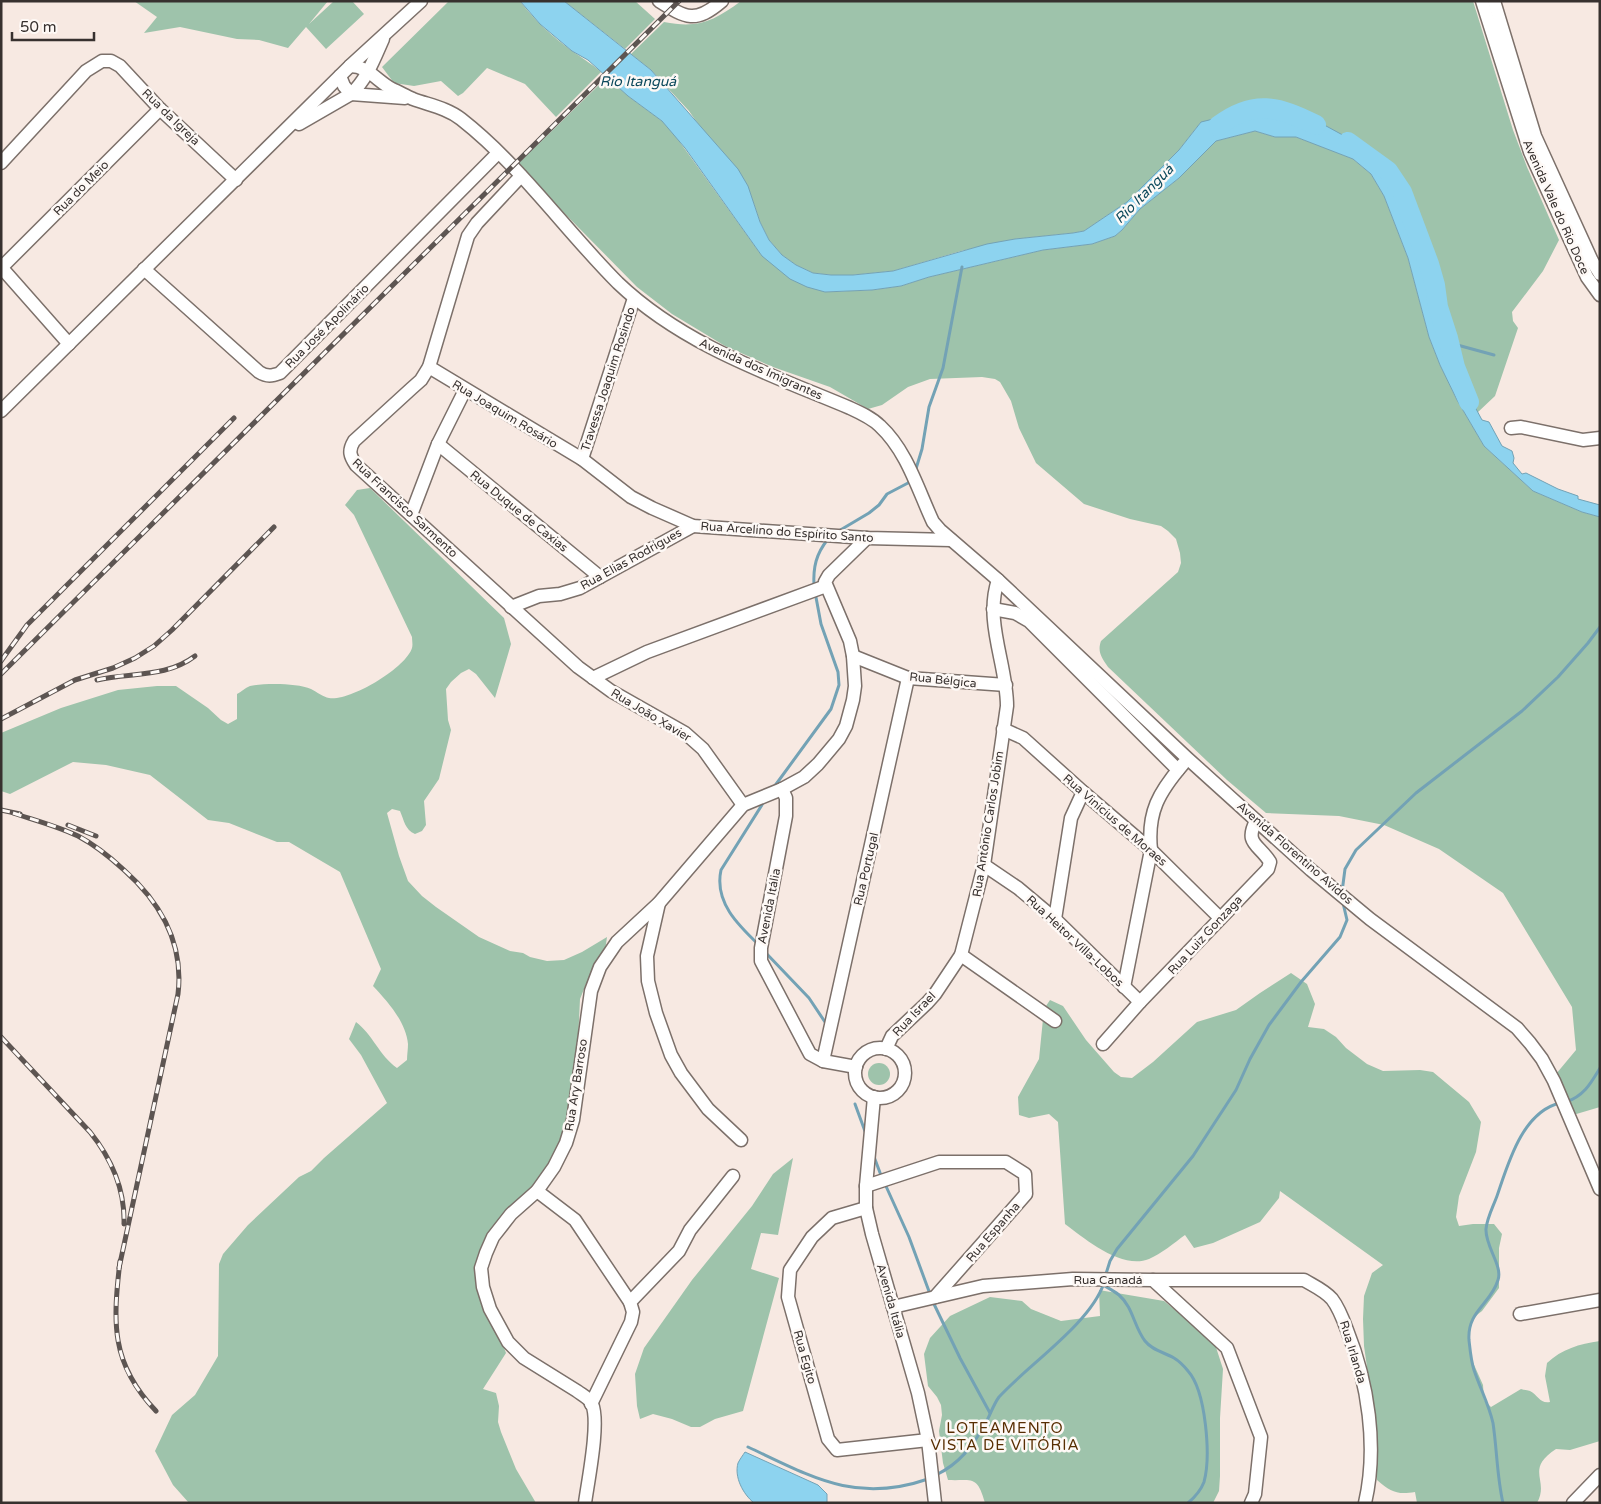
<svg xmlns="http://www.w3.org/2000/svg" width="1601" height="1504" viewBox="0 0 1601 1504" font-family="'Varela Round',sans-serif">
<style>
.green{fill:#9ec3ab}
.water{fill:#8dd3ef;stroke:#73a2b5}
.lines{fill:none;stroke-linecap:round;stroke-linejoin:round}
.stream{stroke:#73a2b5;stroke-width:3}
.river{stroke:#8dd3ef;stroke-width:20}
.minor-casing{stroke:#7c706a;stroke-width:15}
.minor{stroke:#fff;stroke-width:12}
.rail-casing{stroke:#5d5552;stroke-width:5}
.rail{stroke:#fef9f6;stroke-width:3;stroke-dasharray:9;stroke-linecap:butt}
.labels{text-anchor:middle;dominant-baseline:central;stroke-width:5;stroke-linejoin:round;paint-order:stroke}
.street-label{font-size:12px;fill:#37312f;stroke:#fef9f6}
.water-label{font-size:14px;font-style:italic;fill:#0c495c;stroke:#fef9f6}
.quarter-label{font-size:15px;letter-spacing:1px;fill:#582e02;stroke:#fef9f6}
</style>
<rect width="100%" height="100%" fill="#f7e9e2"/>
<g class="green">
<path d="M134,1h194l-19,23 25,-23h18l12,13 -38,35 -20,-22 -18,21 -29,-8 -22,-1 -57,-12 -36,6 13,-16z"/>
<path d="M449,1h71c14,19 33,36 52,50 10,7 20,13 29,21l-45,45 -31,-33 -38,-16 -24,25 -5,3 -17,-15 -27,5 -20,-3 -12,-16z"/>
<path d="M564,1h71l20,18 -30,30z"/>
<path d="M741,1h732l40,129 14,37 32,73 -16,31 -31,41 1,9 5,7 -23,68 -18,17 -25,-49 -8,-45 -31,-87 -52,-87 -160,-23 -22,28 -52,52 -43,29 -11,2 -58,6 -54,12 -68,20 -40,4h-22l-18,-2 -17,-8 -14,-10 -13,-15 -9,-18 -6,-18 -65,-93 -38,-41 -20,-16 33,-32c34,7 50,-1 77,-21z"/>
<path d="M607,77l21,19 34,25 12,13 88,122 63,36 47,-2 29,-4 28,-9 114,-27 49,-6 23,-8 7,-6 18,-21 39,-31 37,-37 39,-10 20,6h21l37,14 20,8 18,15 13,22 24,62 21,79 11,28 17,35 27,46 49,45 49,21 18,5v590l-27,8 -17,-41 20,-24 -4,-43 -69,-114 -64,-44 -55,-24 -45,-9 -73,-3 -39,-33 -119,-113c-6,-9 -11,-15 -7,-26l77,-69 3,-9 -1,-10 -4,-14 -8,-8 -7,-5 -31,-7 -46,-15 -48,-41 -17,-35 -8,-27 -11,-19 -5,-3 -13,-2 -52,2 -22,8 -26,18 -14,4 -38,-22 -57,-20 -48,-21 -53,-32 -35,-27 -120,-122z"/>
<path d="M370,488l134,130 7,26 -16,54 -19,-24 -7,-5 -8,4 -10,9 -5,7 2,31 3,10 -12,49 -15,22 2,24 -4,6 -7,3c-10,-4 -11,-14 -15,-23l-8,-2 -5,4 12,43 9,25 14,15 14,11 43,30 31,14 13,2 7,4 17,4 17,-1 18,-8 25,-15 -3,21 -7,13 -11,13 -6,15 -2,43 -8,76 -20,50 -64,73 -8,15v24l28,73 -23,36 13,4 3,13 -1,16 3,10 15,37 20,34h-347l-16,-18 -18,-34 17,-36 23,-20 23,-39 1,-92 4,-10 25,-29 51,-48 12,-6 13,-13 63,-55 -26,-48 -12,-16 7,-17c17,13 23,33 41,46l10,-8c0,-5 1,-11 1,-16 -2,-22 -20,-42 -35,-58l8,-17 -41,-97 -51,-30h-12l-48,-19 -21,-3 -58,-45 -44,-10 -33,-3 -63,32 -9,-3v-58l60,-25 57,-18 39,-4h19l32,22 13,12 7,4 9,-5v-25c4,-2 8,-6 13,-8 15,-3 47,-3 61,3 6,3 12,8 18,9 20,4 77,-30 83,-50 1,-3 0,-8 0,-11l-58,-122 -9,-10 12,-15z"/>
<path d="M1291,973l16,11 8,20 -7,23 16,2 12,8 10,11 21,16 16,7 37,-1 13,2 36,30 12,20 -5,30 -17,44 -3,21 3,9 14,-2h21l8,10 -3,14v40l-17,23 -9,7 -5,18 3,22 12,27 1,15 7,7 30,-18c3,1 6,1 9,2 8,4 10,13 20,11l-5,-26 2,-13c15,-14 32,-19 53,-22v100l-30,9 -14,-1c-32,21 -6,31 -19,54h-120l-2,-11c-18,3 -24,0 -38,-12l-1,-50 -12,-84 -1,-27 1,-23 8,-23 11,-8 -103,-74 -1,7 -19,24 -47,21 -19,5 -9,-13c-11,8 -24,19 -36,24 -27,11 -64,-20 -84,-35l-7,-102 -9,-8 -20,4 -10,-3 -1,-18 21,-38 5,-50 6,-9 13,6 23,34 28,32 7,5 11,1 21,-16 44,-40 39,-12 24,-17z"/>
<circle cx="879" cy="1074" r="11"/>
<path d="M793,1158l-15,77 -17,-2 -10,36 28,9 -36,133 -28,8 -15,8h-9l-19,-8 -19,-5 -13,5 -3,-13 -2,-32 9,-26 48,-68 60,-74 21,-32z"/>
<path d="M1099,1290l65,11 50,40 9,28 -3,49v58l-1,15 -6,12h-228c-8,-28 -12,-22 -37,-23l-5,-17 -4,-32 3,-16 -1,-10 -4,-8 -9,-11 -4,-32 6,-16 20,-22 40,-19 32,4 9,8 30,12 39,-5z"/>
</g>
<g class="water">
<path d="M520,1h44l87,69 87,99 10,17 12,36 9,18 13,15 14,10 17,8 18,2h22l40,-4 94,-27 28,-5 58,-6 11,-2 43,-29 52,-52 22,-28 45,-11 60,4 55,30 36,49 16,38 31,87 8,45 30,56 7,2 13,24 10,5 2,7 -1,5 9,11 4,-1 32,16 20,7v3l22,6v12l-18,-5 -49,-21 -49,-45 -27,-46 -17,-35 -11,-28 -21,-79 -24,-62 -13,-22 -18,-15 -57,-22h-21l-20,-6 -39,10 -37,37 -39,31 -18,21 -7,6 -23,8 -49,6 -114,27 -28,9 -29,4 -47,2 -18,-5 -17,-8 -28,-23 -77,-108 -23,-27 -34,-25 -40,-36 -16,-9 -32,-27z"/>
<path d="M745,1452l73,33 9,9v9h-73c-11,-9 -20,-26 -16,-40 2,-4 5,-8 7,-11z"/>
</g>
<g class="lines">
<g class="stream">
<path d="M1450,343l44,12"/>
<path d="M915,472l7,-23 7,-42 14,-39 19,-101"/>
<path d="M837,532l32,-19 10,-8 8,-11 21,-11 2,-3"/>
<path d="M814,586c-1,-19 2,-32 14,-47"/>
<path d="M774,787l57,-78 8,-24 -1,-13 -17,-48 -6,-32"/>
<path d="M1342,892l3,-23 11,-19 60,-57 106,-82 36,-34 30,-34 12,-16"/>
<path d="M759,945c-21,-20 -45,-43 -38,-75l44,-70"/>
<path d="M765,952l44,46 18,27"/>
<path d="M1566,1102c18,-6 25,-19 34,-34"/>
<path d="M855,1104l11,30"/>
<path d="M873,1154l9,24"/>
<path d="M885,1184l24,53 21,57"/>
<path d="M1105,1277l5,-16 7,-12 76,-93 43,-66 14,-31 19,-34 32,-43 39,-45 7,-17 -4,-17"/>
<path d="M1103,1285c5,3 11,6 16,10 14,12 15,32 26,46 8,10 19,11 29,17 5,3 10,8 14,13 18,20 23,85 16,111 -3,8 -9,15 -16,21"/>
<path d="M933,1302l27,56 30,55"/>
<path d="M748,1447c64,30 108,57 180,32"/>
<path d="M936,1475c23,-11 37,-29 49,-51 5,-8 8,-19 14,-27 30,-33 91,-73 105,-114"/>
<path d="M1503,1503c-6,-26 -6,-53 -10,-80 -4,-18 -13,-35 -19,-53 -3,-9 -4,-21 -5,-30 -2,-29 22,-36 29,-60 5,-14 -13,-34 -12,-51 1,-11 7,-22 11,-33 11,-32 25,-84 63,-93"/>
</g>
<g class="river">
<path d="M1218,126c36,-27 60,-20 98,-1"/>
<path d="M1348,142l40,29 14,21 27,72 6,21 3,22 10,31 7,29 14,35"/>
</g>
<g class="minor-casing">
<g id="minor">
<path d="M659,1c27,17 36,23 63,0"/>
<path d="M1482,1l48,151 57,125 13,18"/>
<path d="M1494,1l41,135 57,125 8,13"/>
<path d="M350,66c18,0 27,15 42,23 7,3 14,7 21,10 16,6 34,9 48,20 60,47 104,111 157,164 65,62 151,91 232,125 11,5 22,10 30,18 27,25 38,64 53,96l7,8 58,50 189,178 124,112 59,49 147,109 13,15 12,16 12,22 46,108"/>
<path d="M340,76l4,10 7,8 54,4"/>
<path d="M299,124l52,-30c16,-15 23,-35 32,-55"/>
<path d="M1,163l85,-92 16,-10h9l9,5 40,43 76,71"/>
<path d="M521,176l-44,47 -9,13 -39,131 -8,13 -9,8 -58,53c-6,10 -4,15 2,24l222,202 33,24 74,42 18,16 40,56"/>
<path d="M1,267l68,77"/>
<path d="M1,268l159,-159"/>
<path d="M144,269l115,103c8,5 13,4 21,1l218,-220"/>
<path d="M429,367l153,92 49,38 21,11 41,18 174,12 84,2"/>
<path d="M1,411l349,-345 71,-65"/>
<path d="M1511,428l10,-1 62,13 17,-2"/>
<path d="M438,444l162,133"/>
<path d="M582,459l52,-161"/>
<path d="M411,515l27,-71 27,-54"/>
<path d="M511,607l28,-11 21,-2 20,-6 113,-62"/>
<path d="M993,609l22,4 14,8 149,149"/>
<path d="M853,656l55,22 98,7"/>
<path d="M593,678l54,-26 179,-66"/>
<path d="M1003,729l20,9 60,54 68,58 69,68"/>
<path d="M782,789l4,9v18l-25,132v13l49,93 13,7 33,6"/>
<path d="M984,865l34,23 37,31 85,83"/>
<path d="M659,903l-12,53 1,25 8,32 15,42 10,18 27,36 33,31"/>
<path d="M1055,919l16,-101 12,-26"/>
<path d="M961,955l94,66"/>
<path d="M1124,987l27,-137c-4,-38 8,-58 32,-86"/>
<path d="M1103,1044l37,-42 128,-133 2,-7c-11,-18 -26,-18 -14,-41"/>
<circle cx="880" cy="1073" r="25"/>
<path d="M886,1049l6,-13 35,-33 8,-9 26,-39 23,-90 23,-159c0,-42 -23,-84 -9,-126"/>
<path d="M823,1061l85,-383"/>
<path d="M874,1097l-8,89v22l6,26 46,159 10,47 7,63"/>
<path d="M866,1186l73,-24h67l19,12 1,20 -91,103"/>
<path d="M537,1191l38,29 55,82"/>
<path d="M866,1208l-34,10 -20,19 -22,33 -2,27 40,142 9,11 91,-10"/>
<path d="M1153,1280h151c10,6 20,10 28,19 7,9 11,20 15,31 21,52 31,117 18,173"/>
<path d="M893,1307l90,-21 90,-7 80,1 74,68 34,89 -6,57 -4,9"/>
<path d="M1520,1314l80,-14"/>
<path d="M591,1404l40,-82 2,-10 -3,-10 49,-51 11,-21 43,-54"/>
<path d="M585,1503c3,-22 15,-81 7,-99 -3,-6 -10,-9 -15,-13l-53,-33 -16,-16 -18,-33 -7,-22 -2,-19 5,-15 7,-16 18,-23 26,-23 17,-24 12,-24 7,-23 18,-129 9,-24 17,-25 42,-39 84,-98 39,-16 22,-12 14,-13 21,-25 7,-13 7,-26 2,-14 -2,-30 -3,-15 -25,-59 4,-7 38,-37"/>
<path d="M1573,1503l27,-28"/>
</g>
</g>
<use href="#minor" class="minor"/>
<g class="rail-casing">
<g id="rail">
<path d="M1,661l26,-36 207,-207"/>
<path d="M1,674l678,-673"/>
<path d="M97,680c34,-8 69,-2 98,-24"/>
<path d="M1,719l74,-39 38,-12 22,-10 19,-12 18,-16 102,-103"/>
<path d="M1,810l19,4"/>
<path d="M13,813c21,7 44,13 65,23 17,9 32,21 46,34 37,33 60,74 54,124l-59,274"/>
<path d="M68,825l28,11"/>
<path d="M1,1037l89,95c21,26 35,58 34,92"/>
<path d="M120,1261c-7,61 -10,102 36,150"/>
</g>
</g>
<use href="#rail" class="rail"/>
</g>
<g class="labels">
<g class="street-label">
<text transform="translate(171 117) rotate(44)">Rua da Igreja</text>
<text transform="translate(81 188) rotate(-45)">Rua do Meio</text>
<text transform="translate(1556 207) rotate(66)">Avenida Vale do Rio Doce</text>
<text transform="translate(327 326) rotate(-45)">Rua José Apolinário</text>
<text transform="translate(761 369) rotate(24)">Avenida dos Imigrantes</text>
<text transform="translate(608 379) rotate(-72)">Travessa Joaquim Rosindo</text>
<text transform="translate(505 414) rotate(31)">Rua Joaquim Rosário</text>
<text transform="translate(405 508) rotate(43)">Rua Francisco Sarmento</text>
<text transform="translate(519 511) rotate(39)">Rua Duque de Caxias</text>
<text transform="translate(787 532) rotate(4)">Rua Arcelino do Espírito Santo</text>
<text transform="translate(631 559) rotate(-29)">Rua Elias Rodrigues</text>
<text transform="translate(943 680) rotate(6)">Rua Bélgica</text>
<text transform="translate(651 715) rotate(31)">Rua João Xavier</text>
<text transform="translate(1115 820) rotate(41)">Rua Vinicius de Moraes</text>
<text transform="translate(988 824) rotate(-81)">Rua Antônio Carlos Jobim</text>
<text transform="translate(1295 853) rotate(41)">Avenida Florentino Avidos</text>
<text transform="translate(866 869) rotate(-77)">Rua Portugal</text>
<text transform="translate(769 906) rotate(-79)">Avenida Itália</text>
<text transform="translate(1205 935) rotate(-47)">Rua Luiz Gonzaga</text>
<text transform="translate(1075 941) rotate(43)">Rua Heitor Villa-Lobos</text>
<text transform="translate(914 1014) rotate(-46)">Rua Israel</text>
<text transform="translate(576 1085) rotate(-81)">Rua Ary Barroso</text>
<text transform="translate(993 1232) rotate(-49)">Rua Espanha</text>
<text x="1108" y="1280">Rua Canadá</text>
<text transform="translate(891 1301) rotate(74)">Avenida Itália</text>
<text transform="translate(1353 1352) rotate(73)">Rua Irlanda</text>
<text transform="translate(805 1357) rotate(74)">Rua Egito</text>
</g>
<g class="water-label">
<text x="638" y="81">Rio Itanguá</text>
<text transform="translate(1144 194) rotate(-45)">Rio Itanguá</text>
</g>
<g class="quarter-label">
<text x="1005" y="1428">LOTEAMENTO<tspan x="1005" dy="17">VISTA DE VITÓRIA</tspan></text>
</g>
</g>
<rect width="1601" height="1504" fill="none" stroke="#37312f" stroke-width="5"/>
<path d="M12 32v8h82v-8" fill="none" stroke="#37312f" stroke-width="2.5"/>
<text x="20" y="32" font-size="15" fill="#37312f" stroke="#fef9f6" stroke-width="4" paint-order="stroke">50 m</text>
</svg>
